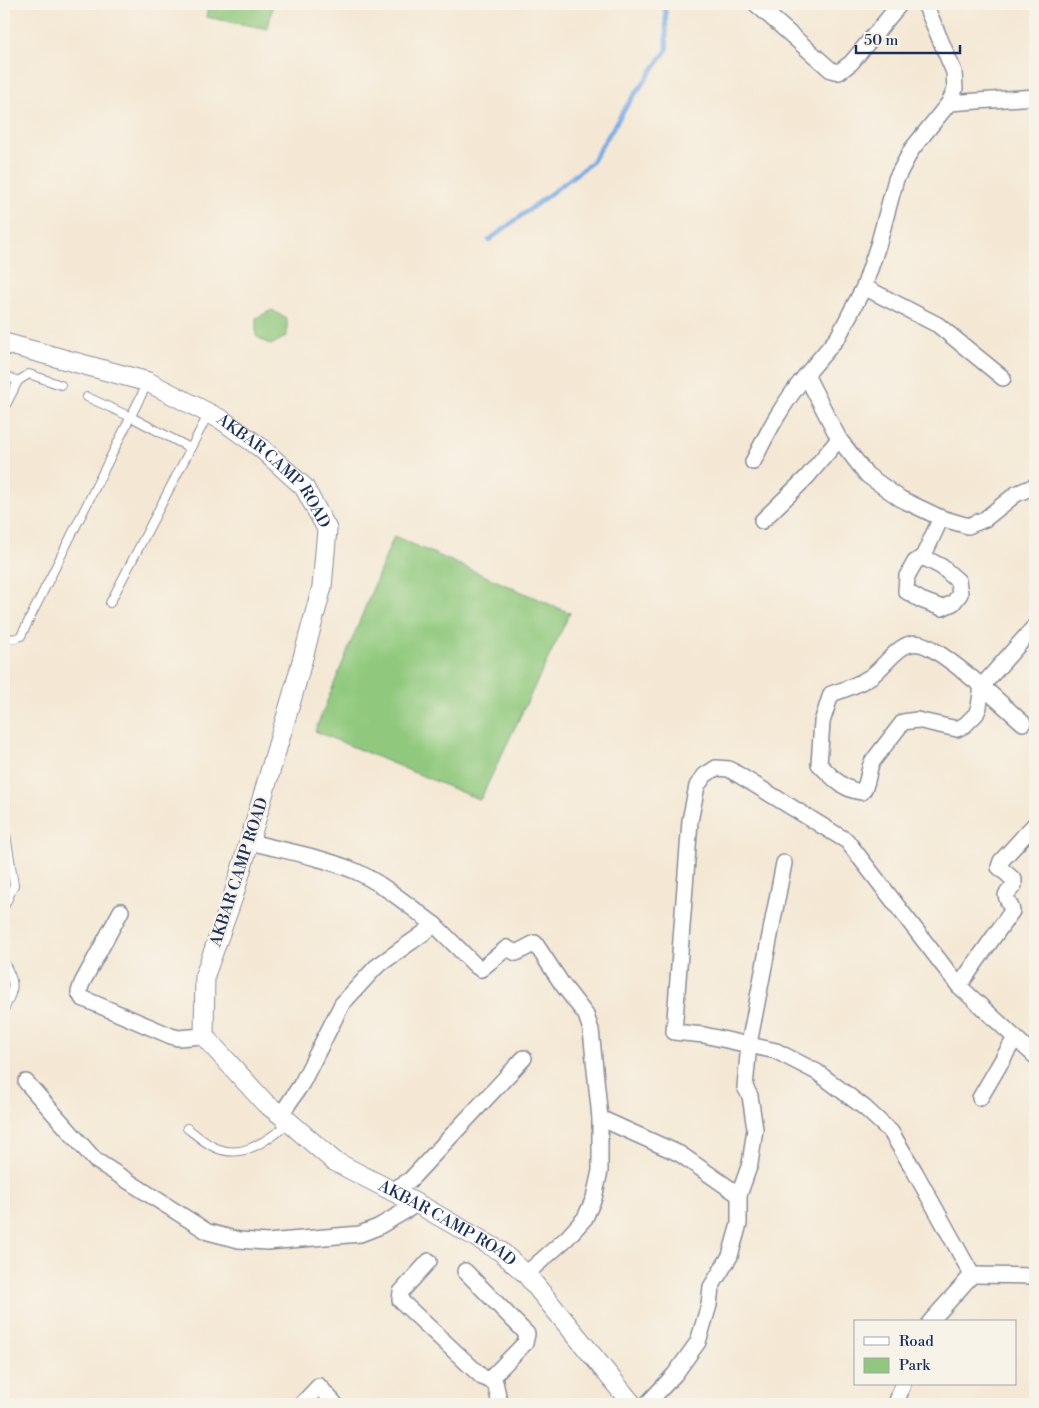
<svg xmlns="http://www.w3.org/2000/svg" width="1039" height="1408" viewBox="0 0 1039 1408" font-family="'Libre Bodoni',serif">
<style>
.green{fill:#90c97d;stroke:#567c6e}
.lines{fill:none;stroke-linecap:round;stroke-linejoin:round}
.stream{stroke:#7aade7;stroke-width:4.5}
.service-casing{stroke:#888c99;stroke-width:10}
.minor-casing{stroke:#888c99;stroke-width:18}
.tertiary-casing{stroke:#888c99;stroke-width:21}
.service{stroke:#fff;stroke-width:8}
.minor{stroke:#fff;stroke-width:15}
.tertiary{stroke:#fff;stroke-width:19}
.labels{text-anchor:middle;dominant-baseline:central;stroke-width:5;stroke-linejoin:round;paint-order:stroke}
.street-label{font-size:16px;fill:#1b2f5e;stroke:#f7f3e8}
</style>
<rect width="100%" height="100%" fill="#f7f3e8"/>
<filter id="ink" filterUnits="userSpaceOnUse"><feTurbulence type="fractalNoise" baseFrequency=".02" numOctaves="2"/><feDisplacementMap in="SourceGraphic" scale="10" xChannelSelector="R" yChannelSelector="G"/><feConvolveMatrix kernelMatrix="1 2 1 2 8 2 1 2 1" color-interpolation-filters="sRGB"/></filter>
<filter id="wash" filterUnits="userSpaceOnUse"><feTurbulence type="fractalNoise" baseFrequency=".0096" numOctaves="4" result="noise"/><feDisplacementMap in="SourceGraphic" scale="20" xChannelSelector="R" yChannelSelector="G"/><feGaussianBlur stdDeviation="1.12" result="paint"/><feColorMatrix in="noise" values="0 0 0 0 0 0 0 0 0 0 0 0 0 0 0 0 0 1.4 0 .05"/><feComposite in="paint" operator="in"/></filter>
<g filter="url(#wash)">
<rect width="100%" height="100%" fill="#f4e8d4"/>
<g class="green">
<path d="M209,4h64l-5,25 -62,-12z"/>
<path d="M272,310l15,9v17l-16,9 -15,-9v-18z"/>
<path d="M394,536l176,77 -90,187 -165,-69z"/>
</g>
<g class="lines">
<path class="stream" d="M489,240l102,-77 37,-59 39,-54 -2,-46"/>
</g>
</g>
<g filter="url(#ink)">
<g class="lines">
<g class="service-casing">
<g id="service">
<path d="M4,375l14,6 -14,28"/>
<path d="M18,381l11,-7 32,11"/>
<path d="M87,397l44,20 59,31"/>
<path d="M110,603l99,-190"/>
<path d="M4,636c6,3 10,4 17,0l127,-254"/>
<path d="M4,834l2,1 8,50 -10,22"/>
<path d="M4,962c12,24 11,23 0,48"/>
<path d="M187,1128c9,7 19,16 29,20 29,12 51,-9 74,-25"/>
</g>
</g>
<g class="minor-casing">
<g id="minor">
<path d="M756,4l75,66 8,2 12,-9 49,-59"/>
<path d="M925,4l29,68 1,17 -6,14 -37,46 -16,30 -17,63 -15,45 -26,50 -32,38 33,64 28,36 34,24 40,19 27,8 17,-7 31,-25 19,-8"/>
<path d="M949,103l86,-6"/>
<path d="M864,287l74,38 65,53"/>
<path d="M753,462c16,-33 29,-57 53,-87"/>
<path d="M762,521l45,-44 32,-38"/>
<path d="M923,557l19,10 16,14 2,13 -7,9 -11,5 -21,-8 -15,-9 1,-15 8,-14 8,-5 18,-39"/>
<path d="M982,686l-3,21 -3,7 -11,11 -8,4 -40,-9 -14,2 -31,40c-5,10 -3,22 -10,30 -19,-2 -30,-15 -43,-28l3,-42 9,-28c13,-4 28,-10 39,-17 17,-11 32,-43 56,-31 18,8 40,28 56,40l53,-60"/>
<path d="M982,686l41,37"/>
<path d="M250,842c35,9 72,15 105,29 29,13 55,36 80,54l-59,42 -34,37 -40,79 -21,32"/>
<path d="M121,911l-39,72 -3,9 3,6 89,38 7,2 26,-2"/>
<path d="M435,925l41,41 5,3 26,-21 9,5 19,-10 27,41 24,31 5,15 9,88v53l-6,27 -9,20 -18,20 -41,36"/>
<path d="M959,986l53,-75c-1,-6 -5,-9 -6,-16l8,-10v-5l-15,-13 2,-6 34,-37"/>
<path d="M26,1082l69,78 113,72 31,8 28,2 93,-8 18,-7 39,-23"/>
<path d="M980,1098l35,-60"/>
<path d="M600,1118l80,36 59,41"/>
<path d="M391,1191l19,-11 114,-122"/>
<path d="M429,1261l-28,31 -1,8 82,77 13,5 5,22"/>
<path d="M465,1271l62,63 -2,9 -36,37"/>
<path d="M972,1275l63,1"/>
<path d="M930,1322l42,-47 -57,-103 -24,-40 -26,-24 -48,-36 -41,-21 -72,-16 -30,-3 16,-211 7,-35 8,-11 11,-7 13,1 118,72 112,145 76,70"/>
<path d="M302,1404l17,-18 16,18"/>
<path d="M647,1404l28,-30 23,-32 11,-37 2,-18 19,-31 9,-32v-29l11,-31 5,-35 -5,-33 -5,-9 4,-43 35,-181"/>
<path d="M896,1404l7,-20"/>
</g>
</g>
<g class="tertiary-casing">
<g id="tertiary">
<path id="s1" d="M4,343l144,39 74,38 39,28 43,39 23,42 -5,58 -27,100 -62,210 -28,78 -1,61 61,67 16,12 53,46 91,47 75,43 26,23 106,130"/>
</g>
</g>
<use href="#service" class="service"/>
<use href="#minor" class="minor"/>
<use href="#tertiary" class="tertiary"/>
</g>
</g>
<g class="labels">
<g class="street-label">
<text stroke="none"><textPath href="#s1" startOffset="306">AKBAR CAMP ROAD</textPath></text>
<text transform="translate(239 872) rotate(-72)">AKBAR CAMP ROAD</text>
<text stroke="none"><textPath href="#s1" startOffset="1221">AKBAR CAMP ROAD</textPath></text>
</g>
</g>
<rect width="1039" height="1408" fill="none" stroke="#f7f3e8" stroke-width="20"/>
<rect x="854" y="1320" width="162" height="65" fill="#f7f3e8" stroke="#9fa5b1"/>
<rect x="864" y="1337" width="25" height="8" fill="#ffffff" stroke="#9fa5b1"/>
<text x="899" y="1346" font-size="15" fill="#1b2f5e">Road</text>
<rect x="864" y="1358" width="25" height="15" fill="#90c97d" stroke="#9fa5b1"/>
<text x="899" y="1370" font-size="15" fill="#1b2f5e">Park</text>
<path d="M856 45v8h104v-8" fill="none" stroke="#1b2f5e" stroke-width="2.5"/>
<text x="864" y="45" font-size="15" fill="#1b2f5e" stroke="#f7f3e8" stroke-width="4" paint-order="stroke">50 m</text>
</svg>
